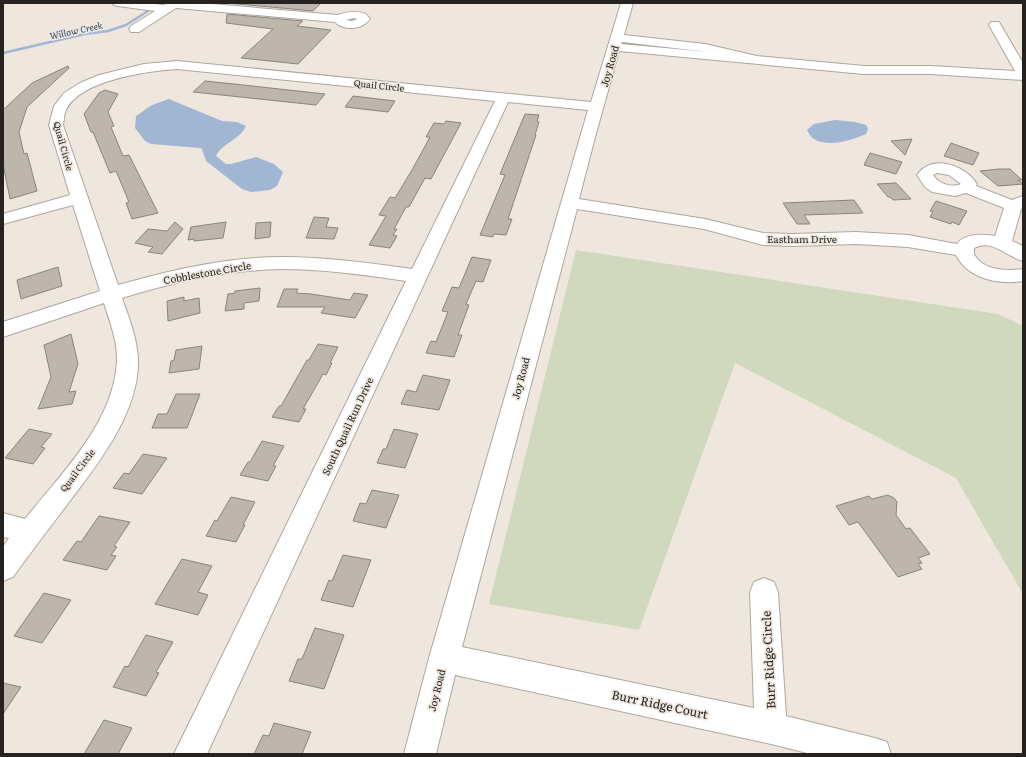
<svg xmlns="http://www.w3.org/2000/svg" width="1026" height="757" viewBox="0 0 1026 757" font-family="Literata,serif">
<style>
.green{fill:#d0d8bd}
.water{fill:#a0b6d3}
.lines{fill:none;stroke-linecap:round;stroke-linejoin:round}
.stream{stroke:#a0b6d3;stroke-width:2.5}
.building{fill:#beb6ad;stroke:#8b847b}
.minor-casing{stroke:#aea69d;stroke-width:2}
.minor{fill:#fff;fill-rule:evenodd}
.labels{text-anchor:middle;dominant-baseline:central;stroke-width:3.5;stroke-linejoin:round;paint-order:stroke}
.far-water-label{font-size:9px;font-style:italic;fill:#26456d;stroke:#efe7de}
.far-street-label{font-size:9px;fill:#25221f;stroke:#efe7de}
.street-label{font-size:10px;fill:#25221f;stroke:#efe7de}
.near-street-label{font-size:12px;fill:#25221f;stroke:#efe7de}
</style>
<rect width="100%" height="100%" fill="#efe7de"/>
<path class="green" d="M576,250l422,64 25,12v268l-67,-116 -221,-115 -96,267 -150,-26z"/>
<g class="water">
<path d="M169,99l53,22 15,1 9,4c-6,14 -24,17 -30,30l10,8h5l25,-7 18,7 9,8 -6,14 -7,4 -19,2 -9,-3 -36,-28 -4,-12 -2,-1 -49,-4 -6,-3 -10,-13 1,-12 16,-11z"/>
<path d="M835,120l20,2 11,3 2,4 -2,5c-16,7 -50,18 -59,-4l7,-6z"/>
</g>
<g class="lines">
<path class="stream" d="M3,53l82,-19 23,-3 18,-6 22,-14"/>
</g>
<g class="building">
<path d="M227,3h94l-8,8z"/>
<path d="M227,14l76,7 -6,5 34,4 -33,34 -57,-6 32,-29 -47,-6z"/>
<path d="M68,66l1,2 -42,39 -8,25 5,22 3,-1 10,38 -27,8 -7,-35v-54l29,-27z"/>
<path d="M205,81l38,4 82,9 -9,11 -123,-13z"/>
<path d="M105,90l13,4 -10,18 6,14 -3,1 12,29 6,-1 29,58 -26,6 -6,-16 3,-1 -13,-31 -6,2 -17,-41h-2l-7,-18 15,-21z"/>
<path d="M353,96l42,5 -7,11 -43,-5z"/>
<path d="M525,114l14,1 -2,6 2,1 -4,13h1l-28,84h4l-6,16 -12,-1 -1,3 -13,-2 25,-60 -5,-1z"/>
<path d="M446,121l15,2 -30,56 -6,-1 -16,29h-3l-12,22h3l-4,6 4,1 -7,12 -21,-3 17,-29 -7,-1 11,-18 5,1 17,-28 18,-33h-4l8,-14 10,1z"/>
<path d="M912,139l-7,16 -14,-14z"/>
<path d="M951,143l28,10 -6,12 -29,-9z"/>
<path d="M870,153l32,9 -6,12 -32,-9z"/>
<path d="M999,169h11l12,11h-4l5,4 -25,2 -18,-15z"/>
<path d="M896,183l15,16 -18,1 -3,-3h-2l-11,-13z"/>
<path d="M854,200l9,13 -59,2 6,9h-13l-14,-21z"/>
<path d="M936,201l31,10 -8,14 -7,-3 -1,2 -21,-7 3,-5 -3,-1z"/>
<path d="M314,217l15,1 -3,9 12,1 -4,11 -28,-1z"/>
<path d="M175,222l8,7 -21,25 -14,-2 5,-5 -18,-4 13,-14 19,2z"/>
<path d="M226,222l-3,16 -29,3v-2l-6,1 3,-13z"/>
<path d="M271,222l-1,15 -15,2 1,-16z"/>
<path d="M472,257l19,3 -8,22 -7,-1 -10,23 3,1 -11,30h4l-8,22 -28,-4 5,-12 5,1 12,-30 -6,-1 10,-24 7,1z"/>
<path d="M58,267l4,19 -41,13 -4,-19z"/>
<path d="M260,288l-1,13 -15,2v6l-19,2 3,-17 7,-1v-2z"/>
<path d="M284,289h14l-2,4 15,1 39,6 4,-7 14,2 -13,23 -34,-5 4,-6h-48z"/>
<path d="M184,297v4l15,-3 1,15 -32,8 -1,-20z"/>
<path d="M71,334l7,30 -9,28 7,-1 -4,13 -34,5 13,-32 -7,-32z"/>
<path d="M318,344l20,3 -8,16h2l-6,12 -3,-1 -20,35h3l-7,13 -27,-5 7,-11h2l26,-46h2z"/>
<path d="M202,346l-3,23 -30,4 2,-12 3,-1 2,-10z"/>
<path d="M423,375l27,5 -11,30 -38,-6 6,-14 9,2z"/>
<path d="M176,394h24l-13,34h-35l6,-14h9z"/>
<path d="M29,429l23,5 -11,13 4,1 -12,16 -28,-6z"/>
<path d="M394,429l24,5 -13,34 -28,-5 6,-14h3z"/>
<path d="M262,441l22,5 -11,20h3l-8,15 -28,-6 8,-13h2z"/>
<path d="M143,454l24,4 -25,36 -29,-6 11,-15 5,1z"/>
<path d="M372,490l27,5 -13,33 -33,-7 7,-18 6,1z"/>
<path d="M888,495l6,3 3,4 -1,13 10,14 4,-1 20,26 -12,4 4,5 -4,1 4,5 -24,8 -40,-55 -9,3 -13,-19 33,-10 3,3z"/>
<path d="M231,497l24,5 -12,23h2l-9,17 -30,-6 9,-16 2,1z"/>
<path d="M99,516l31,6 -16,24 3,1 -6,8 5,1 -9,14 -44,-10 14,-19 4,1z"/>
<path d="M343,555l28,5 -18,47 -32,-7 8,-20 3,1z"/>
<path d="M182,559l30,7 -14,26 10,3 -10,20 -43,-11z"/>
<path d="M44,593l27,7 -29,43 -28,-7z"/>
<path d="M315,628l29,7 -20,54 -35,-8 9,-22h4z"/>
<path d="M146,635l27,7 -17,30 3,1 -13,23 -33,-9 12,-21 3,1z"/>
<path d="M3,683l18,4 -18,27z"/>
<path d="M104,720l28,8 -14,26h-34z"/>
<path d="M274,723l37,9 -9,22h-48l9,-19 6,1z"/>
</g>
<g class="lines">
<g class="minor-casing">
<g id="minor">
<path d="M112,3h33l19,2 3,-2h34l137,12c10,-4 18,-4 28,-1l4,5c-8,11 -26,12 -35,3l-159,-14 -37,24h-8l-2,-3 2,-3 24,-15 -37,-5 -4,-1zM354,18l3,1 -5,2 -6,-1z"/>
<path d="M621,3h12l-9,32 81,9 52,12 107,10h67l84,5 -26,-46 2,-3h8l24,41v17l-92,-6h-67l-245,-23 -25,90 -15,58 126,20 58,14 29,1 64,-2 52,3 49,9c7,-11 27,-10 38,-8l9,-28 -38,-15 -11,3 -23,-4 -7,-5 -8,-12c15,-22 48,-10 60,9l-1,2 36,14 11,-4v12l-2,1 -9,32 11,5v15c-16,-4 -31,-23 -49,-13v6c9,17 33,17 49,15v12c-24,4 -55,-2 -67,-26l-48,-8 -52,-3 -64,2 -29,-1 -59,-16 -127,-20 -115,438 292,61 -4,-116 4,-10 10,-4 10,4 4,10 8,124 89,22 12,4 4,12h-80l-40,-10 -316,-69 -19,79h-32l25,-96 159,-548 -80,-8 -301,652h-33l232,-473c-41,-6 -83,-12 -125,-12 -54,1 -108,13 -159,29 7,20 15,40 16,61 2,56 -46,112 -78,155 -16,21 -32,42 -47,63l-10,4v-34l6,-9 -6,-1v-24l22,6c36,-45 90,-98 92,-159 0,-20 -7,-38 -13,-57l-101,34v-15l97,-31 -27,-86 -70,19v-10l67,-19 -21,-70 5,-19 10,-13 16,-10 19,-8 45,-11 33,-3 414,41zM622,42l87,10 -88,-8zM177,69l318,32 -83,168c-43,-6 -87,-12 -130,-12 -56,0 -111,13 -164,28l-55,-160c1,-5 1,-11 3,-15 14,-30 82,-39 111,-41zM937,173l12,2 12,9c-10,4 -22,0 -28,-9z"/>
</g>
</g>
<use href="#minor" class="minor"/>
</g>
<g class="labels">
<g class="far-water-label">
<text transform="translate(76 30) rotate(-12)">Willow Creek</text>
</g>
<g class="far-street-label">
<text transform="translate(379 85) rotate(6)">Quail Circle</text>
<text transform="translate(64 146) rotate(74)">Quail Circle</text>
<text transform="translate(77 470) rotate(-53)">Quail Circle</text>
</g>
<g class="street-label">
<text transform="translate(609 66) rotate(-74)">Joy Road</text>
<text x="802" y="238">Eastham Drive</text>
<text transform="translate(207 272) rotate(-10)">Cobblestone Circle</text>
<text transform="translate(520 378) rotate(-75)">Joy Road</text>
<text transform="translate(347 426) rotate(-65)">South Quail Run Drive</text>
<text transform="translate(436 690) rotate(-76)">Joy Road</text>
</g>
<g class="near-street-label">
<text transform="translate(768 660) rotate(-93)">Burr Ridge Circle</text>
<text transform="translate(660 704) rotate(12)">Burr Ridge Court</text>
</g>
</g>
<rect width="1026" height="757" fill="none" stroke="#25221f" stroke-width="8"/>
</svg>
